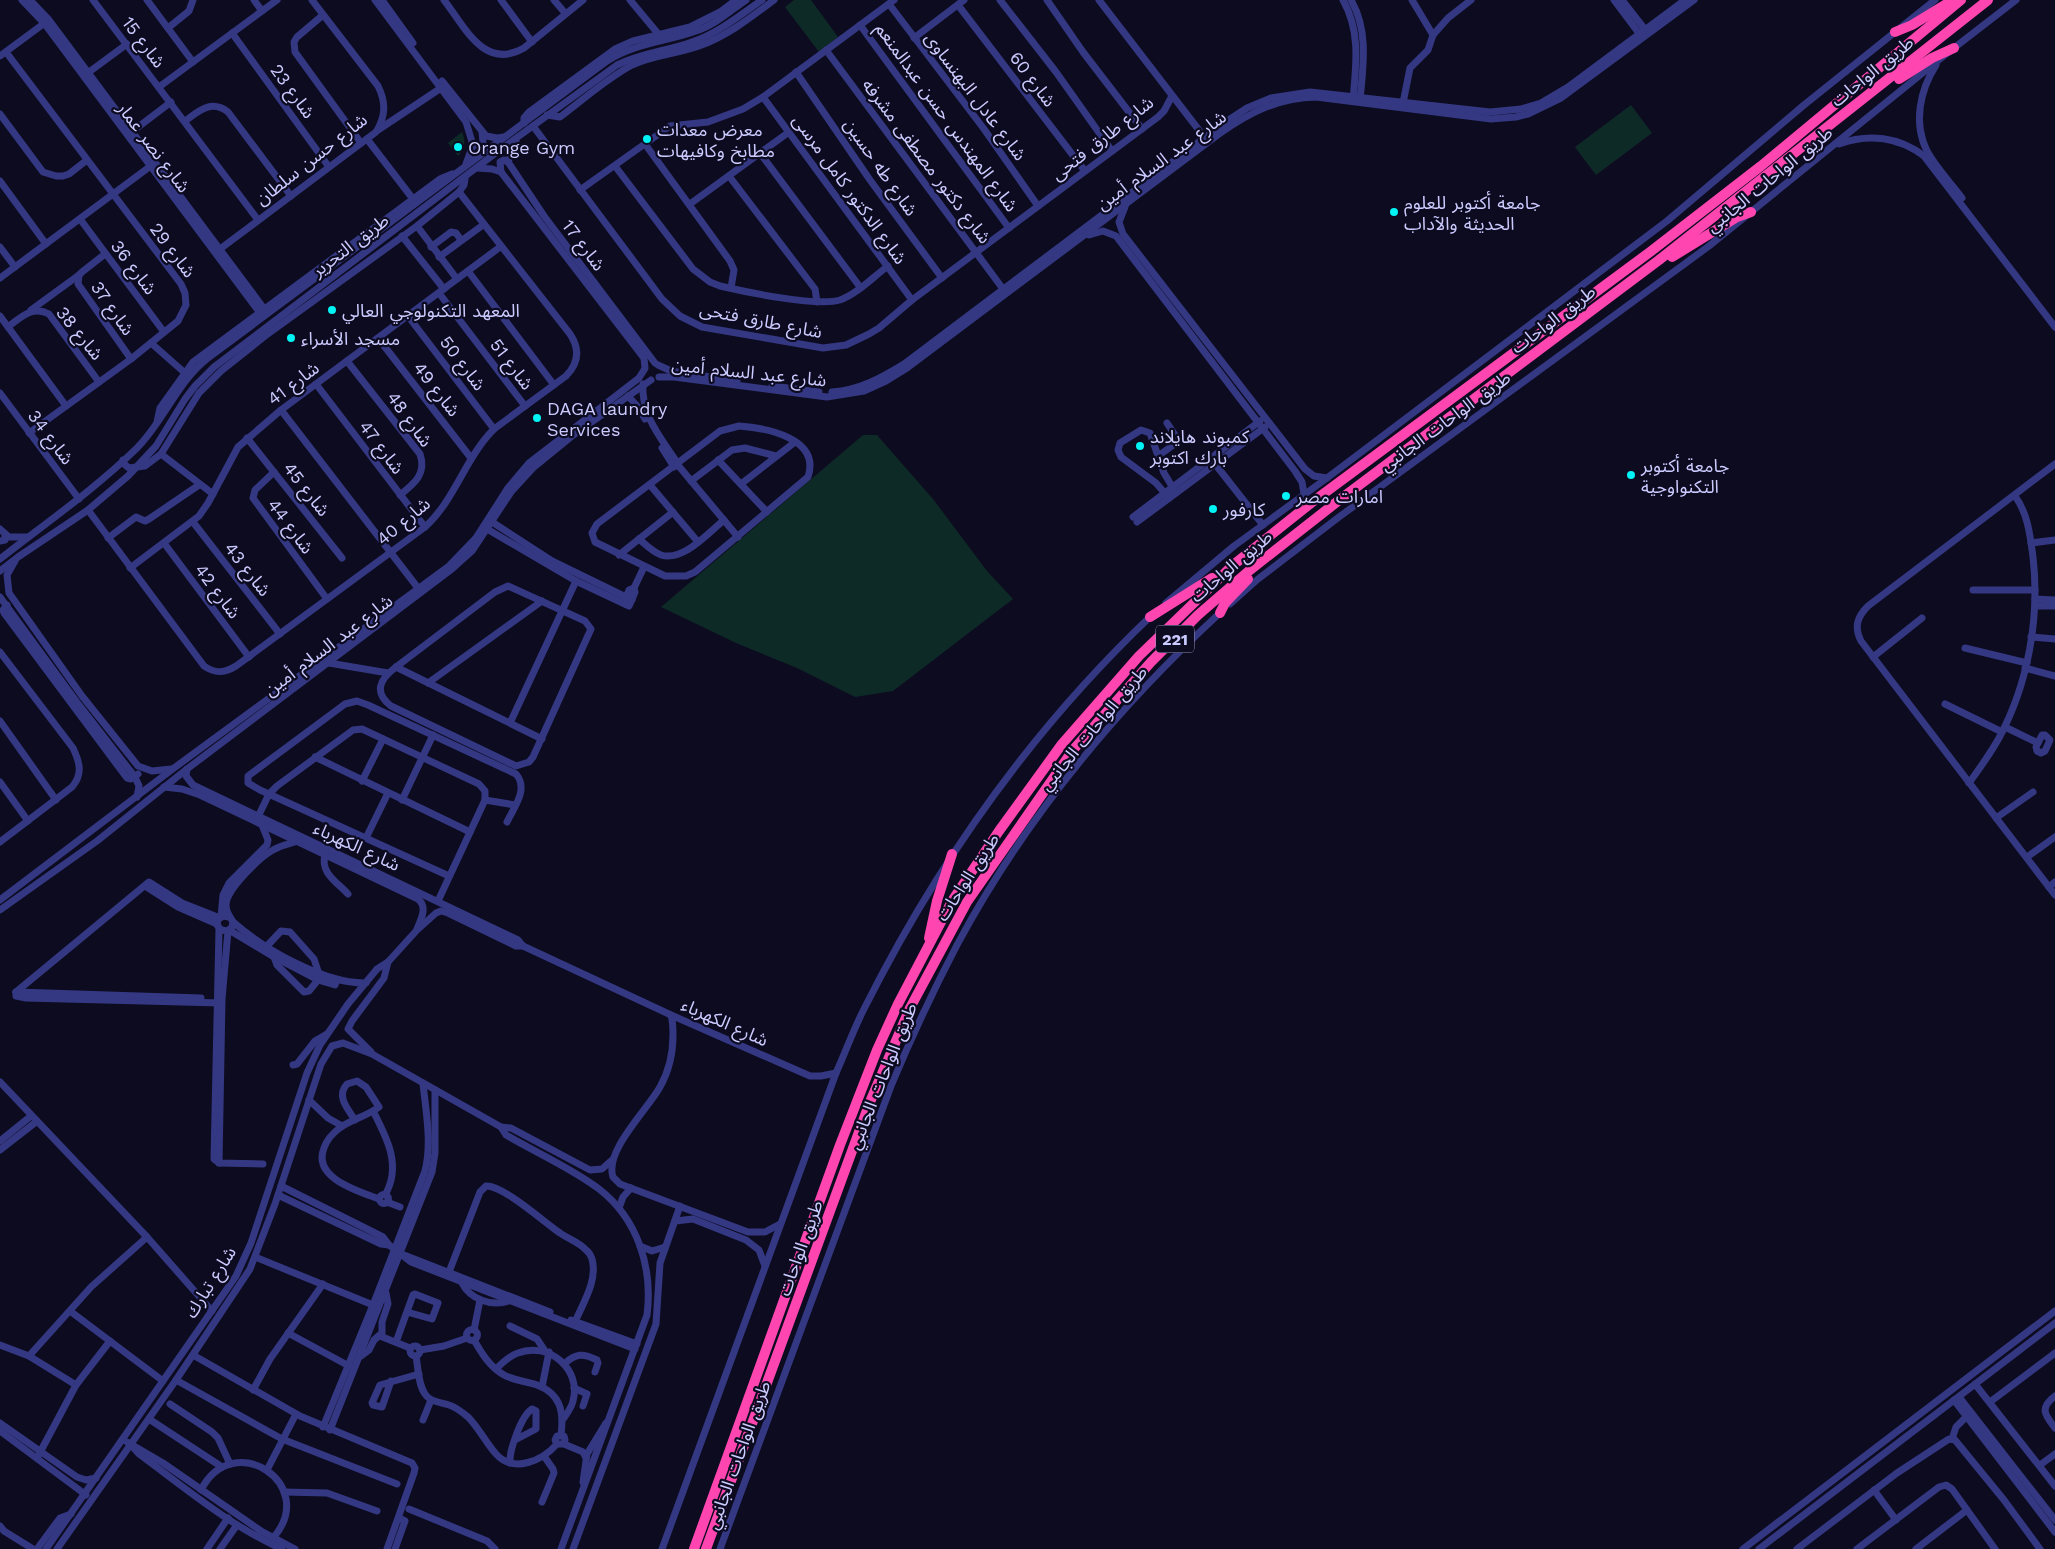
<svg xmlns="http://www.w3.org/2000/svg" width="2055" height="1549" viewBox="0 0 2055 1549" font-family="'Work Sans','Noto Sans Arabic',sans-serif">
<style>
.green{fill:#0e2a27}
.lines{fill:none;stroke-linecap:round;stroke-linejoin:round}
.minor{stroke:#343882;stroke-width:7}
.highway{stroke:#ff46b0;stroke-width:10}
.poi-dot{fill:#00f4f6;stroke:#0d0b20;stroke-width:2}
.labels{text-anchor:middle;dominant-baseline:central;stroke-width:4.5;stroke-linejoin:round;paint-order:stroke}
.shield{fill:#0d0b20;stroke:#9391bc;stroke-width:1}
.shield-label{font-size:16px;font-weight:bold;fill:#cccbff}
.street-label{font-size:18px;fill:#cccbff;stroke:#0d0b20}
.poi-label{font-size:18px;fill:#cccbff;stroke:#0d0b20;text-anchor:start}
</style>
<rect width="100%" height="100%" fill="#0d0b20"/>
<g class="green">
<path d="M794,0h17l27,37 -19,15 -34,-45z"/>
<path d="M1631,105l21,28 -56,42 -21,-28z"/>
<path d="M462,132c4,9 3,17 -4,24l-10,-13z"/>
<path d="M863,435h14l56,64 54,72 26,28 -120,92 -38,6 -58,-29 -61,-25 -75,-36z"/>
</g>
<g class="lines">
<g class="minor">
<path d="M22,0l22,23 216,290"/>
<path d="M30,0l19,20 216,290"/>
<path d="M93,0l165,220"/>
<path d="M147,0l46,62"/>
<path d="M254,0l8,11"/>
<path d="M375,0l91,122 7,23 -7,19"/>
<path d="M382,0l31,43"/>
<path d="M444,0c21,27 40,71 80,48l59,-48"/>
<path d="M501,0l31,42"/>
<path d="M554,0l11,13"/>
<path d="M630,0l30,36"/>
<path d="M1000,0l56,72 56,79"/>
<path d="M1047,0l36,52 59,77"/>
<path d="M1099,0l106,138"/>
<path d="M1343,0c18,32 13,65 10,100"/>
<path d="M1351,0c18,31 12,67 9,100"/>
<path d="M1412,0l21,35"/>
<path d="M1614,0l27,36"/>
<path d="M1622,0l25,32"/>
<path d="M889,4l95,125 54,77"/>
<path d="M958,5l127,166"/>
<path d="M323,15l-26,22 -3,5 1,10 66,91"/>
<path d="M860,25l149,203"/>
<path d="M168,28l21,-17 4,-11"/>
<path d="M232,33l97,134"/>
<path d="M914,38l50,-38"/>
<path d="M826,50l180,243"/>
<path d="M6,52l175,232 4,9 1,12 -8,16 -47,38 -102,74"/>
<path d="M0,56l46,-34"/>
<path d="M1936,65c-16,25 -23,58 -9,86 9,17 24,32 35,47"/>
<path d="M796,72l74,108 72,98"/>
<path d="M85,75l42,-31"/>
<path d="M442,81l44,55 11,2 7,-1"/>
<path d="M159,87l118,-87"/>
<path d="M763,97l149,203"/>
<path d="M1403,103l7,-35 18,-18 5,-15 15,-17 23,-18"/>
<path d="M0,114l43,58 13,4h7l6,-2 18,-14"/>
<path d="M547,115l13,2c24,-18 46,-38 72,-52 21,-10 45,-11 67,-19 28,-10 51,-28 75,-46"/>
<path d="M185,121c14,-10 26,-22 43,-9l63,84"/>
<path d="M524,123v-5l5,-6 86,-63 18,-8 57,-14 30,-15 16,-12"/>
<path d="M533,126l129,173 18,17 22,11 121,21 23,-3 23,-11 10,-6 33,-28 246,-183 6,-6 8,-15"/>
<path d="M378,130l63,-42"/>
<path d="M133,131l38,-29"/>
<path d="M367,139l46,60"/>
<path d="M516,141l-8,21 36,54 111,147"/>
<path d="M645,144l85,117 4,9 -3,18"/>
<path d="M1839,144c30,-11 60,-7 85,12l131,171"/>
<path d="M473,145h7l3,-3 -1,-10"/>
<path d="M760,153l100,134"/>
<path d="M615,166l78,103 17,13 10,4c26,6 97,21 120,14 17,-6 33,-23 48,-34"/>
<path d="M477,168l15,1 9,3 143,186 1,10"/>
<path d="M501,172l-1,-10 4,-2 4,2"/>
<path d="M729,176l86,113 2,13"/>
<path d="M0,181l46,63"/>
<path d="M580,190l90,-64 38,-4 35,-13 20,-12 131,-97"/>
<path d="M690,204l99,-72"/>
<path d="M1125,207l-6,15 4,12 182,235 9,7 13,2"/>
<path d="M80,219l84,113"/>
<path d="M417,226l40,53"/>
<path d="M1089,235l14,-4 13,5 179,235 7,11 2,12"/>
<path d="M402,236l42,53"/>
<path d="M0,247l15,20"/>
<path d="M431,247l20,-15 5,1 5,7"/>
<path d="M216,252l160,-120c10,-16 10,-30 2,-46l-66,-86"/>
<path d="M105,254l-23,18 -3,3 -1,9 53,75"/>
<path d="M439,257l44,-32"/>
<path d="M468,271l86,114"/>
<path d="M0,278l152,-113"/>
<path d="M439,293l86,113"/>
<path d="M31,310l48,-35"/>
<path d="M0,316l66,90"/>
<path d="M408,316l86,113"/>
<path d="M8,327c13,-10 25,-22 41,-13l50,68"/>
<path d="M378,338l93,120"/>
<path d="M151,343l34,30"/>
<path d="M347,361l73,93c7,20 -6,30 -20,41"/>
<path d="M658,365l13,6 66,10"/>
<path d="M659,377h15l153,20 37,-6 22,-10 21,-13 312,-234c31,-22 59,-36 97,-37l175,22 25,-2 12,-3 33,-16 133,-98"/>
<path d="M316,384l109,143"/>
<path d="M643,384c-2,32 18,54 35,80"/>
<path d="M772,386l47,6"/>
<path d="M832,392c28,-2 49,-14 72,-28l320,-241 23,-15 24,-10 39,-6 180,20 31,-3 20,-6 27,-16 117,-87"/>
<path d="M0,393l79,106"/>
<path d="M628,396l11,12 6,11"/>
<path d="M281,410l137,178"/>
<path d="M157,422l3,-14 33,-46 247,-183 12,-5"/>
<path d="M739,426c27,2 82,12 69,51l-113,95 -9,4h-21l-70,-34 -3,-9 5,-9 123,-93z"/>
<path d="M247,438l95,120"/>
<path d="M662,448l12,19"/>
<path d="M161,454l52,40"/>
<path d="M1158,456l21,-15 -12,-18"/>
<path d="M123,460l1,4 5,4 16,-2 16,-12 38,-61 22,-22 44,-35 152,-110 42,-34 5,-7 1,-6"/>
<path d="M718,460l49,52"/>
<path d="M677,464l61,73"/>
<path d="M1215,464l48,61"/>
<path d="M2055,464l-187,142c-11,11 -14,21 -7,35l194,254"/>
<path d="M274,472l-19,18 -2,8 74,101"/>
<path d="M691,481l41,-31 13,-2 31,8"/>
<path d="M741,484l54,-42"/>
<path d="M650,485l48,57"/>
<path d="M1169,498l-13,-15 -35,-26 -3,-7 2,-7 21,-13 9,3 14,40 12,20"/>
<path d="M88,510l116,156c11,8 21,7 32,0l189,-139c30,-27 40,-69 69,-98l72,-53c13,-13 14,-27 4,-42l-111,-142"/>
<path d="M1133,517l127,-96"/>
<path d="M193,522l87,112"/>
<path d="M492,522l60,39 80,39"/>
<path d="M1137,522l128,-95"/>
<path d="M0,529l9,8h18"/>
<path d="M487,529l89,52 53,25 6,-14 -1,-4"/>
<path d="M108,538l28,-21 9,4 4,-2 50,-34"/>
<path d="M639,539c7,6 14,13 22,16 22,7 47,-22 63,-35"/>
<path d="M0,541l5,-1v-6"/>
<path d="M164,543l85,114"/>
<path d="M2031,543l24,-3"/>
<path d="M619,555l54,-43"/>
<path d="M0,559c46,-36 95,-70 137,-111 27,-27 40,-66 71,-90l399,-297c29,-18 58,-19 89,-30 19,-6 34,-20 50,-31"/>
<path d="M15,561l-8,14 2,18 73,103 56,70 14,5 19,-2"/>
<path d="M130,568l69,-52 9,-13 30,-56 43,-37 219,-163"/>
<path d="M0,571l18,-14 70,-47 40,-34 28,-30 29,-47 10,-13 19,-19 283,-215 120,-87c24,-12 50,-14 75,-23 26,-9 47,-26 70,-42"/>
<path d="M508,586l77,35 6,8 -58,128 -4,5 -13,4 -125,-60c-18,-14 -11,-27 5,-39l99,-75z"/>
<path d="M1973,590h62"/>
<path d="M0,597l79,108 56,72 4,9 -2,11"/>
<path d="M2035,599l20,1"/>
<path d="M625,600l4,-10 5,-2 10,-21"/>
<path d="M1166,603l68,-57 93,-68 340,-257 137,-116 131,-105"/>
<path d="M1230,604l28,-25 81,-62 370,-271 232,-188 75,-58"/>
<path d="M7,605l-4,5 1,3 120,161 3,4 4,1 7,-5"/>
<path d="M2035,606h20"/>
<path d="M2031,637l24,2"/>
<path d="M1965,648l62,15"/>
<path d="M0,652l73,96c7,15 10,26 -1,39l-72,55"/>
<path d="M1873,657l49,-39"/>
<path d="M329,663l59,10"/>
<path d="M396,667l146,72"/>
<path d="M2025,668l30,8"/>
<path d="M428,683l114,-82"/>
<path d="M1945,704l57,28"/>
<path d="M0,721l56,79"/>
<path d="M510,723l66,-142"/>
<path d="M2005,727l33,16"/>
<path d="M2042,735h3l5,5 -5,11 -4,2 -4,-2 -1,-4z"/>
<path d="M315,757l155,75"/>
<path d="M187,769l-1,7 7,9 325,155 5,6"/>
<path d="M362,781l21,-42"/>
<path d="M0,782l28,39"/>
<path d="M1969,783c11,-15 21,-29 30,-45 29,-54 41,-120 34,-181 -3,-22 -5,-43 -18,-61"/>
<path d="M164,787l18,2 18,6 218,104c10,8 3,20 -1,30"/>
<path d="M402,800l31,-65"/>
<path d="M485,800l30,5"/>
<path d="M1996,818l37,-26"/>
<path d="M256,821l13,-27 8,-8 76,-56 9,-1 117,55 6,7v9l-47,101"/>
<path d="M366,838l22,-45"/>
<path d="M325,855c-5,18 12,27 23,39"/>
<path d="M2027,857l28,-20"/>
<path d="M449,876l-189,-86 -12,-7v-7l97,-72 12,-3 11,4 148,69c13,15 -2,33 -9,48"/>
<path d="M145,886l33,21 39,17"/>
<path d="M2049,887l6,-5"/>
<path d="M0,900l174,-132 275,-202 27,-28 32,-50 21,-25 110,-85 5,-8"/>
<path d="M0,910l97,-69 90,-72 265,-200 20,-18 39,-59 23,-25 38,-31 79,-56"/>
<path d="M221,917l2,-22 6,-12 38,-38 1,-5 -6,-15"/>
<path d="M229,917l-6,-1 -5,3 -1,6 4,5 7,1 4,-4 1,-5c-3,-6 -7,-9 -7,-17 0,-15 34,-48 47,-55 8,-5 16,-6 25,-9"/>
<path d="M233,922c31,27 91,62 133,61"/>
<path d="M219,929l-5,230 5,4 44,1"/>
<path d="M229,930l45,27 44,23 17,5 2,-5"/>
<path d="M267,946l14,-15 9,1 24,27 5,15"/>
<path d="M274,957l3,8 27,27 5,-1 9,-11"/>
<path d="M16,992l133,-110 33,21 38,15"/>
<path d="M16,992v4l10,2 195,5"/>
<path d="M16,992l185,6"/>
<path d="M671,1015c2,7 2,13 2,20 0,18 -4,36 -13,52 -12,22 -56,64 -47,90l7,7 128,48h17l15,-8"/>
<path d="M371,1052l-23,-23 4,-8 32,-43 4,-16"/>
<path d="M293,1065l4,-1 18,-23 12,-7"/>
<path d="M0,1082l147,155 65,74"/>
<path d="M309,1100l19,18 14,8"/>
<path d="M373,1111c14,27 29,55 12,84"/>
<path d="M355,1120c-8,-12 -19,-24 -8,-36l10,-3 9,6 13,20c-12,9 -26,12 -38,20 -7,5 -14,12 -17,21 -12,30 34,43 55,51"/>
<path d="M501,1127l10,1 79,42 12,-1 10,-9"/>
<path d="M0,1141l31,-25"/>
<path d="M0,1150l36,-28"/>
<path d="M219,1163l3,-164 6,-68"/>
<circle cx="384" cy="1199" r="4.5"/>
<path d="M278,1195l103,49 8,1 -6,-8 -102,-51"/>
<path d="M387,1202l13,5"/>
<path d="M619,1208l4,-11 8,-9"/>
<path d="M675,1221l18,-2 53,21 13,10 6,16"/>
<path d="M389,1245l22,17 224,87"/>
<path d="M640,1246l12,5 13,-4"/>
<path d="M404,1255l146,57"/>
<path d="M255,1257l118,48"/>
<path d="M449,1272l31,-80 6,-6c17,-1 59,37 74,47 8,6 19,9 26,17 3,2 5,6 6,9 6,21 -9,44 -17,63"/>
<path d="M462,1283c8,16 29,24 47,18"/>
<path d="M70,1311l93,70"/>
<path d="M571,1320l66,24"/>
<path d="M510,1326l27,13 8,12"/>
<circle cx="472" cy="1335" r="5.5"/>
<path d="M474,1330l6,-30"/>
<path d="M288,1333l61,33"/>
<path d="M380,1336l30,12"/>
<path d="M474,1340c8,14 16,27 30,35 11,6 22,6 33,10 24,9 27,27 24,50"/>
<path d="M396,1342l17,-47 2,-1 23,9 -6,16 -25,-7"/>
<path d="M0,1345l29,11 47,29"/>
<circle cx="415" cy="1351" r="5"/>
<path d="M420,1350l24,-4 23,-8"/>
<path d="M193,1355l107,61 112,47 3,5 -1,5 -27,76"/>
<path d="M29,1356l62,-69 56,-50"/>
<path d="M361,1356l8,-6 5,-10 8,-7v-11l6,-18 -2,-11"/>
<path d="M416,1356c2,11 2,28 9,38 5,8 15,8 24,11 7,2 13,7 19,12 11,11 18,26 28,37 18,20 47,6 61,-10"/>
<path d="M564,1364c12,-11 19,-11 33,-4l1,3 -3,9"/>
<path d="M496,1369c6,-6 13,-13 22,-16 30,-12 64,16 55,48 -1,6 -6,12 -9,17"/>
<path d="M176,1380l106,59 115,45"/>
<path d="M391,1381l-9,26 -9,-2 -1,-2 8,-18 39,-11"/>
<path d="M1975,1384l80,102"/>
<path d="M542,1387l7,-35"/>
<path d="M574,1388l13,6 -4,12"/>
<path d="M253,1390l17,-31 53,-75"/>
<path d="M2055,1396c-16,12 -10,19 0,32"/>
<path d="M1959,1397l96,123"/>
<path d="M1954,1400l101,132"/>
<path d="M1990,1402l65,-49"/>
<path d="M170,1404l42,28 6,6 12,26"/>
<path d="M149,1419l73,48"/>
<path d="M423,1420l8,-20"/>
<path d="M0,1423l77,54 9,3 10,-2"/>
<path d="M323,1427l50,-122 52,-134c7,-27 1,-60 -2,-87"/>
<path d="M330,1430l102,-258 3,-19v-63"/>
<path d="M0,1431l86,64"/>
<path d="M1952,1439l4,-12 10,-10"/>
<path d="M127,1442l36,21 98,68 34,18"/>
<path d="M564,1444l1,-4 -1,-4h-7l-2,4 2,4h7l19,8 3,6"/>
<path d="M131,1445l8,9c45,33 91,72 143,95"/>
<path d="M37,1458l39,-73 34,-44"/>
<path d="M510,1463c-1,-12 11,-47 22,-54l4,2v18l-21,11"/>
<path d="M2040,1465l15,-11"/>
<path d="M267,1470l29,-56"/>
<path d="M583,1482l4,-28 19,-31"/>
<path d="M201,1490c32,-63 119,-5 72,48"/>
<path d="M1874,1490l22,30"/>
<path d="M284,1492l43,1 50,18"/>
<path d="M542,1502l12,-29 -1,-4 -9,-13"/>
<path d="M409,1509l78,32 8,8"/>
<path d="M0,1526l4,5 29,18"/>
<path d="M37,1549l23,-31 11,-4"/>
<path d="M46,1549l190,-273 15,-33 56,-170 13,-28 28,-41 29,-35 11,-7 29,-32 19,-17 5,-2 7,2 68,33h7l148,69 139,61h11l15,-3"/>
<path d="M57,1549l119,-169 74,-111 25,-65 46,-140 11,-18 11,-3 29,11 129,73 5,8c29,17 67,34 93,54 39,30 54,79 48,126l-86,234"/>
<path d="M207,1549l21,-31"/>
<path d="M220,1549l17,-24"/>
<path d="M395,1549l10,-28 -6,-3"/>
<path d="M573,1549l83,-225 4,-61 20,-57"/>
<path d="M662,1549l174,-476c10,-22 18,-45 29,-66 73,-145 169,-280 287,-392"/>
<path d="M720,1549l171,-463c20,-48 42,-95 66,-141 67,-125 161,-238 265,-334"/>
<path d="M1743,1549l312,-238"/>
<path d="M1759,1549l296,-226"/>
<path d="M1797,1549l100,-76 52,-34 6,1 49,60 36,49"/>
<path d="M1857,1549l82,-62 7,-2 6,4 43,60"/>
<path d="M1916,1549l51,-39"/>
</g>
<g class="highway">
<path d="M1895,32l17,-7 41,-25"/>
<path d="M1899,79l33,-21 22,-10"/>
<path d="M1672,257l65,-40 14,-5"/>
<path d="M1220,613l5,-10 23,-24"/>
<path d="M1150,617l62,-39"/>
<path d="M929,938l8,-37 15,-47"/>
<path d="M694,1549l146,-404 37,-95 21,-46 54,-103 47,-70 63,-87 77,-88 93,-90 79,-63 339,-251 111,-86 200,-166"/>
<path d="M706,1549l164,-447 40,-94 57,-106 106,-152 78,-88 47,-47 52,-45 88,-69 321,-241 329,-260"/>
</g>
</g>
<g class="poi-dot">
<circle cx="647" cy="139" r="5"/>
<circle cx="458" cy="147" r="5"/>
<circle cx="1394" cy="212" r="5"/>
<circle cx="332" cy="310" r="5"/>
<circle cx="291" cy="338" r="5"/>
<circle cx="537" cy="418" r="5"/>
<circle cx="1140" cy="446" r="5"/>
<circle cx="1631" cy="475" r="5"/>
<circle cx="1286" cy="496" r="5"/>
<circle cx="1213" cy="509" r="5"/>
</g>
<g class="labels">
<rect class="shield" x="1156" y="625.5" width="38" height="27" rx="4"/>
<g class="shield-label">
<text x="1175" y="639">221</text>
</g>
<g class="street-label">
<text transform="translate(144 42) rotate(53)">شارع 15</text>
<text transform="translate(1872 71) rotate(-39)">طريق الواحات</text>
<text transform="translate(1033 79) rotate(53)">شارع 60</text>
<text transform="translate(293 91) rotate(54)">شارع 23</text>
<text transform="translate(976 96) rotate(53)">شارع عادل البهنساوى</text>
<text transform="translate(947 117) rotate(54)">شارع المهندس حسن عبدالمنعم</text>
<text transform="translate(1102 138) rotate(-38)">شارع طارق فتحى</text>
<text transform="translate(154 147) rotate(53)">شارع نصر عمار</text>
<text transform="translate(311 159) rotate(-38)">شارع حسن سلطان</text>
<text transform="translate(1161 160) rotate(-36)">شارع عبد السلام أمين</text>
<text transform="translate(927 161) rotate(53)">شارع دكتور مصطفى مشرفه</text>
<text transform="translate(881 167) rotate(55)">شارع طه حسين</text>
<text transform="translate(1769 179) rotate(-39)">طريق الواحات الجانبي</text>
<text transform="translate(850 189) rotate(54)">شارع الدكتور كامل مرسى</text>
<text transform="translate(350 245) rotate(-37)">طريق التحرير</text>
<text transform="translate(584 245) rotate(53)">شارع 17</text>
<text transform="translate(173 250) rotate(53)">شارع 29</text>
<text transform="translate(134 267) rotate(53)">شارع 36</text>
<text transform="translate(113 308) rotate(55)">شارع 37</text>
<text transform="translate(1553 319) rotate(-37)">طريق الواحات</text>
<text transform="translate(761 320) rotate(11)">شارع طارق فتحى</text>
<text transform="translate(80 333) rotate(51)">شارع 38</text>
<text transform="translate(463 363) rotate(53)">شارع 50</text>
<text transform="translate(512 364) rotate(53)">شارع 51</text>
<text transform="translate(749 372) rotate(6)">شارع عبد السلام أمين</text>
<text transform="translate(293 383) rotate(-37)">شارع 41</text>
<text transform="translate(437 389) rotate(52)">شارع 49</text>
<text transform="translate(410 419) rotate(54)">شارع 48</text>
<text transform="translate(1445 421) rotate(-36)">طريق الواحات الجانبي</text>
<text transform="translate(51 437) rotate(53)">شارع 34</text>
<text transform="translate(382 447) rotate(53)">شارع 47</text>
<text transform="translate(307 489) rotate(52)">شارع 45</text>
<text transform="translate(403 521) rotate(-40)">شارع 40</text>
<text transform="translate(291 526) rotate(53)">شارع 44</text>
<text transform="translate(1231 566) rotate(-40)">طريق الواحات</text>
<text transform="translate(248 569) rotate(52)">شارع 43</text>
<text transform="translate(218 591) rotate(53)">شارع 42</text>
<text transform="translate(328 645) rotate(-37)">شارع عبد السلام أمين</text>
<text transform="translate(1093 728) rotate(-50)">طريق الواحات الجانبي</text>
<text transform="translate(357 846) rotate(25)">شارع الكهرباء</text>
<text transform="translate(967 877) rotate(-57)">طريق الواحات</text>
<text transform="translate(725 1022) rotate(24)">شارع الكهرباء</text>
<text transform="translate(882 1076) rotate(-68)">طريق الواحات الجانبي</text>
<text transform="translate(800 1248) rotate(-70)">طريق الواحات</text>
<text transform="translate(210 1282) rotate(-58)">شارع تبارك</text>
<text transform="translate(738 1455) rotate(-70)">طريق الواحات الجانبي</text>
</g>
<g class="poi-label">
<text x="657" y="129">معرض معدات<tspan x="657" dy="21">مطابخ وكافيهات</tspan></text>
<text x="468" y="147">Orange Gym</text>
<text x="1404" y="202">جامعة أكتوبر للعلوم<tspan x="1404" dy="21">الحديثة والآداب</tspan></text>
<text x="342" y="310">المعهد التكنولوجي العالي</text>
<text x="301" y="338">مسجد الأسراء</text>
<text x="547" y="408">DAGA laundry<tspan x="547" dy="21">Services</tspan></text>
<text x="1150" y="436">كمبوند هايلاند<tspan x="1150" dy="21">بارك اكتوبر</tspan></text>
<text x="1641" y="465">جامعة أكتوبر<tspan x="1641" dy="21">التكنواوجية</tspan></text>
<text x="1296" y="496">امارات مصر</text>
<text x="1223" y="509">كارفور</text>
</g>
</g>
</svg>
